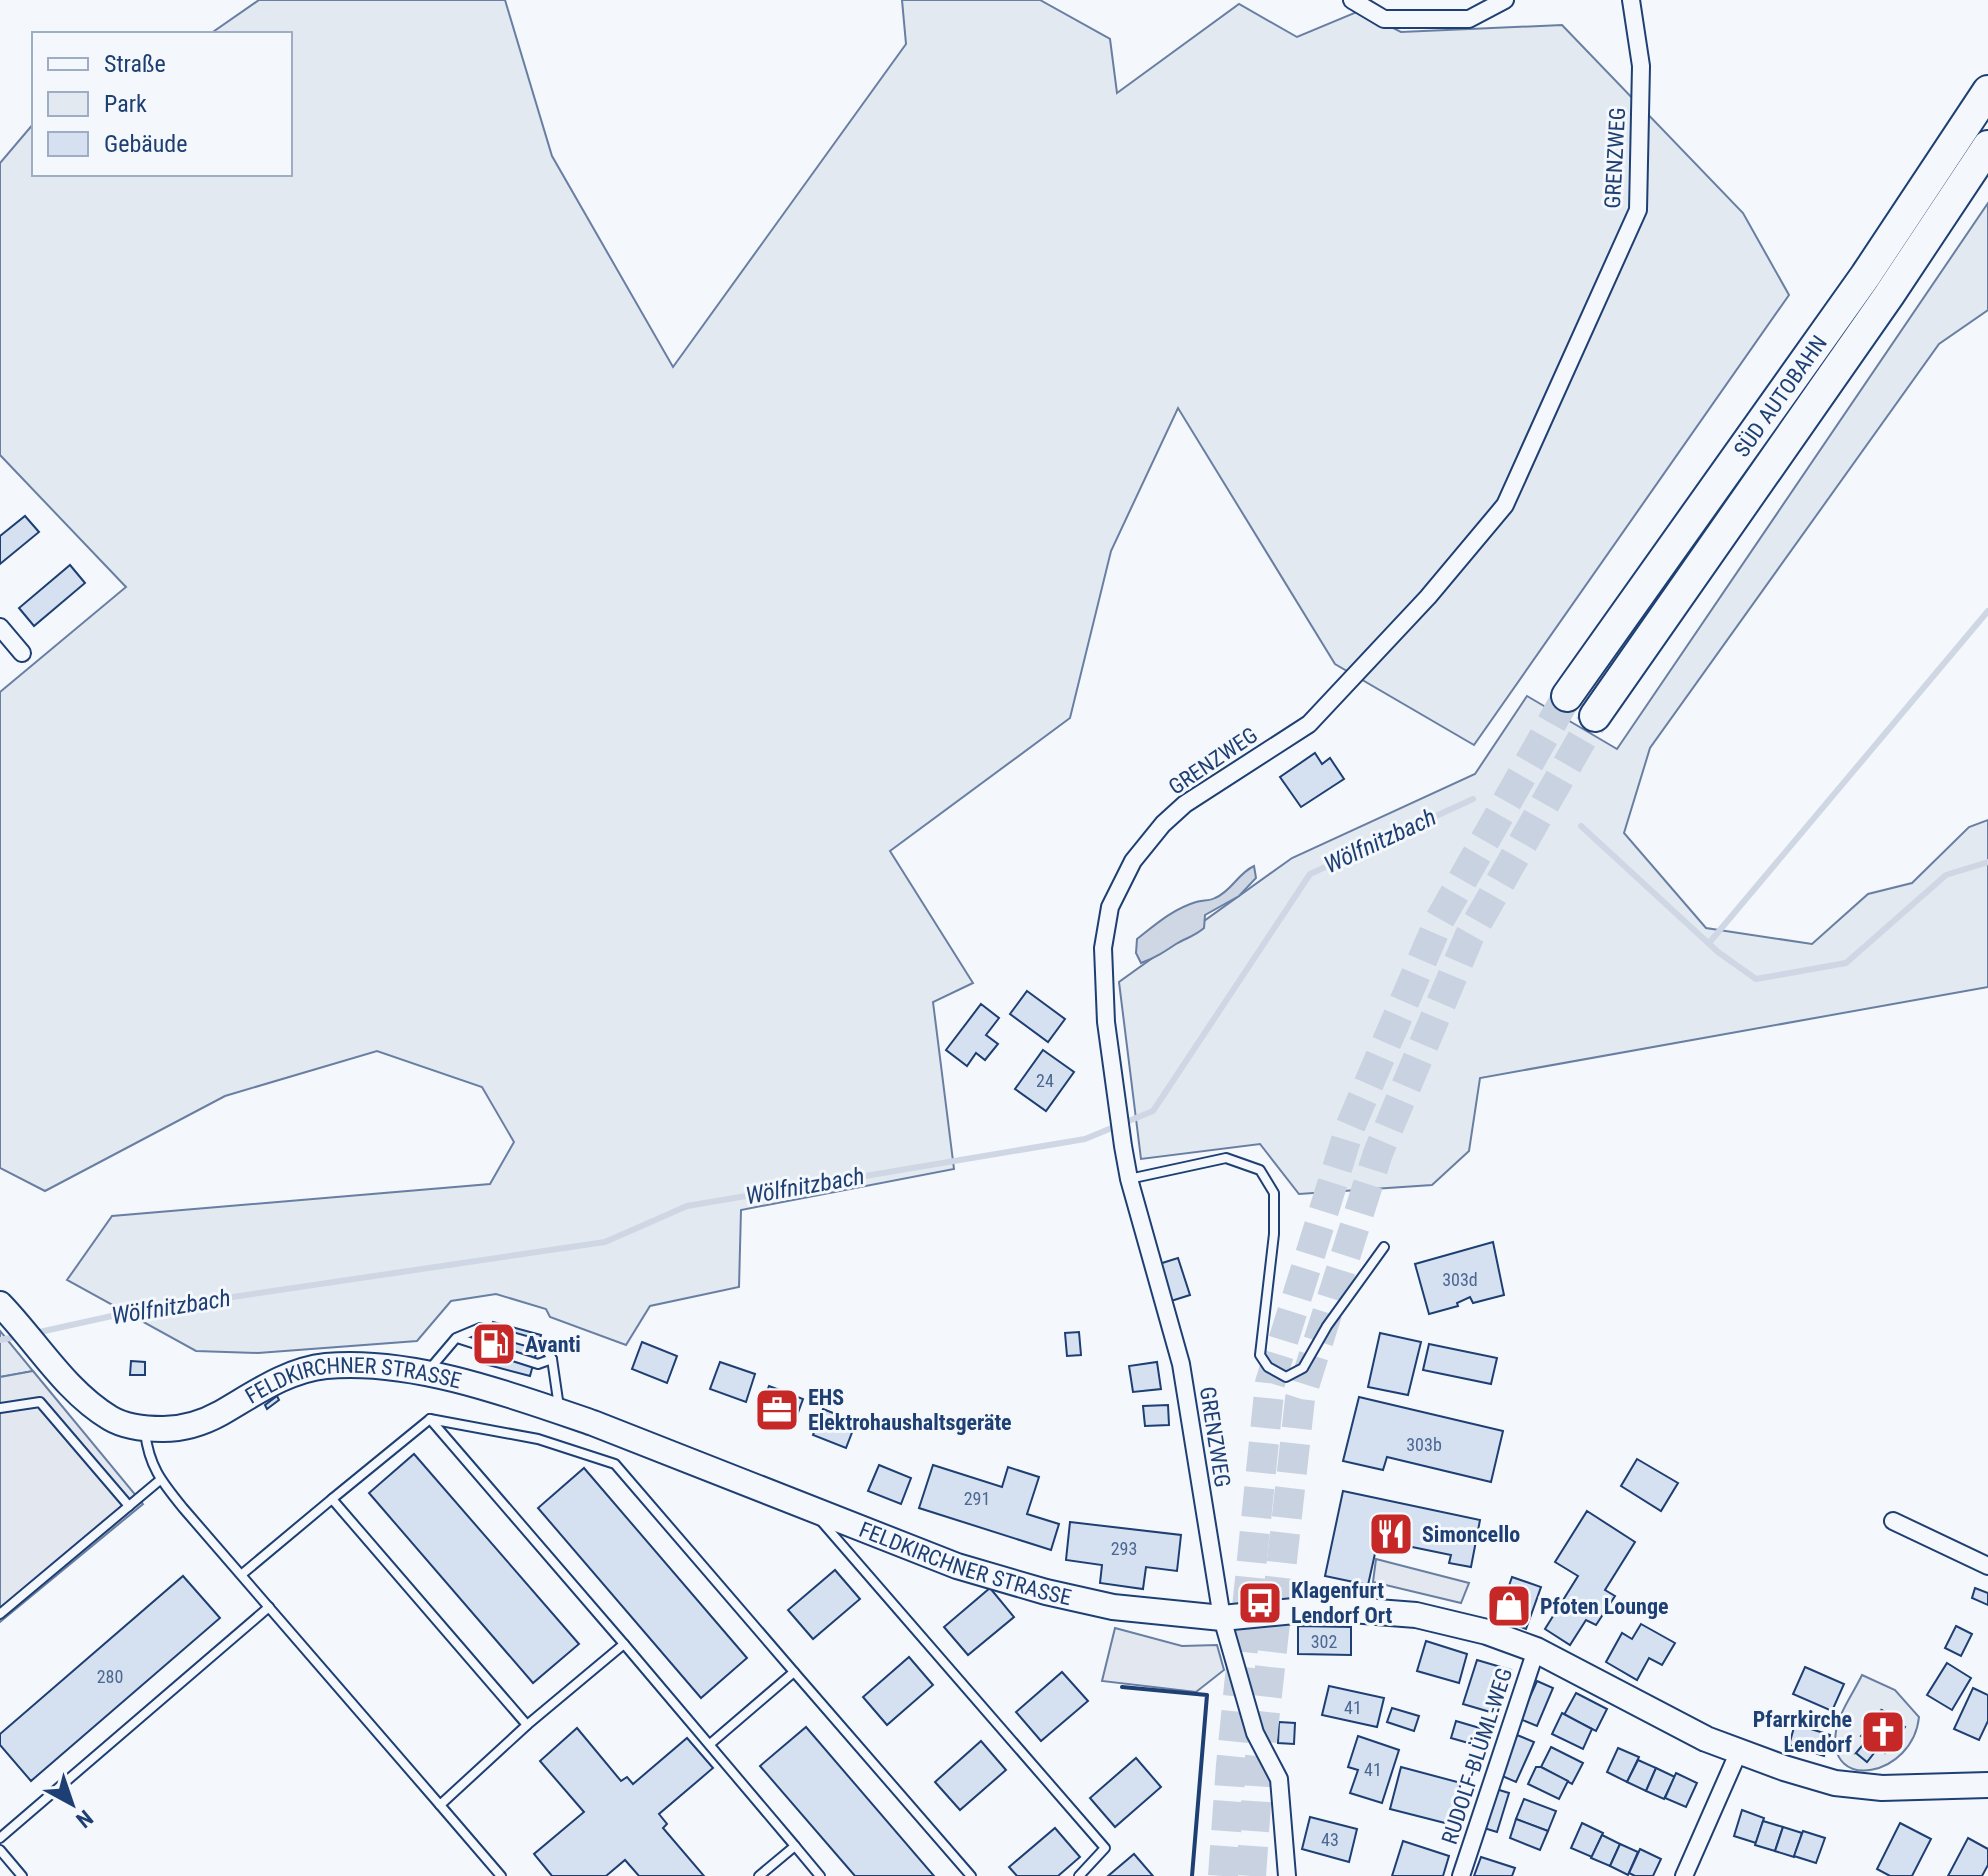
<svg xmlns="http://www.w3.org/2000/svg" width="1988" height="1876" viewBox="0 0 1988 1876" font-family="'Roboto Condensed',sans-serif">
<style>
.green{fill:#e3e9f0;stroke:#687fa3;stroke-width:2;fill-rule:evenodd}
.parking{fill:#e3e8f0;stroke:#687fa3;stroke-width:2}
.water{fill:#cfd7e4;stroke:#687fa3;stroke-width:2}
.lines{fill:none;stroke-linecap:round;stroke-linejoin:round}
.stream{stroke:#cfd7e4;stroke-width:6}
.building{fill:#d5e0f0;stroke:#1d3f73;stroke-width:2}
.highway-tunnel{stroke:#c9d2e0;stroke-width:30;stroke-dasharray:30 15;stroke-linecap:butt}
.lane-casing{stroke:#1d3f73;stroke-width:12}
.street-casing{stroke:#1d3f73;stroke-width:20}
.secondary-casing{stroke:#1d3f73;stroke-width:28}
.highway-casing{stroke:#1d3f73;stroke-width:34}
.lane{stroke:#f4f7fb;stroke-width:8}
.street{stroke:#f4f7fb;stroke-width:16}
.secondary{stroke:#f4f7fb;stroke-width:24}
.highway{stroke:#f4f7fb;stroke-width:30}
.wall{stroke:#1d3f73;stroke-width:4}
.labels{text-anchor:middle;dominant-baseline:central;stroke-width:6;stroke-linejoin:round;paint-order:stroke}
.number-label{font-size:18px;fill:#4b6792}
.street-label{font-size:22px;fill:#1d3f73;stroke:#f4f7fb}
.poi-label{font-size:22px;font-weight:bold;fill:#1d3f73;stroke:#f4f7fb;text-anchor:start}
.water-label{font-size:24px;font-style:italic;fill:#1d3f73;stroke:#f4f7fb}
</style>
<rect width="100%" height="100%" fill="#f4f7fb"/>
<g class="green">
<path d="M259,0h246l47,156 121,211 233,-323 -4,-44h138l70,39 7,54 122,-89 58,33 62,-26 42,21 161,-7 181,188 46,82 -315,450 -139,-81 -157,-256 -67,143 -41,167 -180,133 83,132 -40,19 21,167 -213,41 -2,77 -89,19 -24,39 -76,-28 -4,-8 -50,-15 -45,7 -34,40 -159,12 -62,-2 -129,-71 45,-64 378,-32 24,-42 -32,-55 -105,-36 -152,45 -180,95 -45,-23v-476l126,-105 -126,-132v-292l34,-40v51h256v-140h-80z"/>
<path d="M1988,203v107l-49,34 -289,404 -26,85 82,95 106,16 56,-50 44,-11 57,-56 19,-7v167l-508,91 -11,73 -37,34 -133,9 -39,-50 -119,15 -22,-177 173,-124 183,-84 52,-78 90,53z"/>
<path d="M0,1331l33,40 -33,6z"/>
<path d="M1862,1675l33,15 24,27c-6,60 -93,76 -83,14 3,-19 18,-39 26,-56zM1881,1710l23,17 -19,26 -7,-5 -22,5 11,-13 -5,-4z"/>
</g>
<g class="parking">
<path d="M33,1371l110,133 -143,118v-245z"/>
<path d="M1376,1559l93,24 -8,20 -88,-21z"/>
<path d="M1115,1628l67,18 35,-1 7,25 -28,22 -94,-11z"/>
</g>
<path class="water" d="M1254,866l2,12 -17,18 -34,19 -1,13c-9,8 -18,10 -28,16 -12,8 -21,14 -35,19l-5,-10 1,-14c19,-15 36,-30 59,-37 6,-2 14,-1 19,-4 17,-7 22,-24 39,-32z"/>
<g class="lines">
<g class="stream">
<path d="M1581,826l137,126 38,27 90,-16 100,-88 42,-13"/>
<path d="M1709,943l279,-332"/>
<path d="M35,1333l95,-21 475,-70 82,-36 398,-67 68,-28 157,-237 163,-75"/>
<path d="M0,1340l20,-4"/>
</g>
</g>
<g class="building">
<path d="M25,516l14,16 -39,32v-28z"/>
<path d="M70,565l15,18 -51,43 -15,-18z"/>
<path d="M1315,753l7,11 8,-6 14,21 -43,28 -21,-30z"/>
<path d="M1027,991l38,28 -17,23 -38,-28z"/>
<path d="M981,1004l18,14 -13,17 12,9 -13,16 -9,-7 -9,13 -21,-16z"/>
<path d="M1043,1050l31,22 -28,39 -31,-22z"/>
<path d="M1493,1242l11,53 -31,8 -3,-6 -13,6 1,3 -29,8 -14,-50z"/>
<path d="M1178,1258l12,37 -19,6 -12,-37z"/>
<path d="M493,1322l48,13 -11,41 -49,-13z"/>
<path d="M1079,1332l2,23 -14,1 -2,-23z"/>
<path d="M1380,1333l41,9 -13,53 -40,-8z"/>
<path d="M642,1342l35,14 -10,27 -35,-14z"/>
<path d="M1429,1344l68,14 -6,26 -68,-14z"/>
<path d="M131,1361l14,1v13h-15z"/>
<path d="M720,1362l35,12 -9,28 -36,-13z"/>
<path d="M1157,1362l4,27 -28,3 -4,-26z"/>
<path d="M769,1386l34,13 -11,30 -35,-13z"/>
<path d="M277,1396l2,4 -12,9 -2,-4z"/>
<path d="M1359,1397l144,34 -12,51 -104,-25 -4,13 -40,-9z"/>
<path d="M1168,1405l1,20 -24,1 -2,-20z"/>
<path d="M823,1409l33,13 -10,26 -33,-13z"/>
<path d="M414,1454l165,190 -46,39 -164,-190z"/>
<path d="M1637,1459l41,24 -17,28 -40,-25z"/>
<path d="M879,1465l32,13 -10,26 -33,-13z"/>
<path d="M933,1465l69,22 6,-20 31,10 -12,37 32,10 -8,26 -132,-42z"/>
<path d="M584,1468l163,190 -46,40 -163,-190z"/>
<path d="M1343,1491l137,29 -9,47 -22,-4 2,-8 -73,-15 -10,45 -43,-9z"/>
<path d="M1587,1511l48,31 -30,48 10,6 -19,29 -10,-5 -16,25 -25,-16 33,-53 -23,-14z"/>
<path d="M1070,1522l111,13 -4,36 -31,-4 -3,22 -43,-6 2,-18 -36,-5z"/>
<path d="M835,1570l25,29 -47,40 -25,-29z"/>
<path d="M183,1576l37,42 -189,163 -31,-36v-11z"/>
<path d="M1512,1577l29,10 -15,42 -28,-11z"/>
<path d="M990,1588l24,29 -46,38 -24,-28z"/>
<path d="M1975,1588l13,5v12l-16,-7z"/>
<path d="M1641,1624l34,19 -13,22 -13,-7 -12,22 -31,-18 16,-29 10,6z"/>
<path d="M1298,1626l53,1v28l-53,-1z"/>
<path d="M1956,1626l16,8 -11,22 -16,-8z"/>
<path d="M1426,1641l41,13 -8,29 -42,-12z"/>
<path d="M909,1657l24,28 -46,40 -24,-28z"/>
<path d="M1477,1660l34,10 -14,44 -34,-10z"/>
<path d="M1947,1663l24,15 -19,32 -25,-15z"/>
<path d="M1805,1667l39,17 -12,27 -39,-17z"/>
<path d="M1062,1672l26,29 -47,40 -25,-29z"/>
<path d="M1537,1681l16,7 -16,38 -17,-7z"/>
<path d="M1329,1686l55,12 -7,29 -55,-12z"/>
<path d="M1973,1688l15,7v26l-9,19 -25,-11z"/>
<path d="M1576,1693l31,16 -11,22 -32,-16z"/>
<path d="M1392,1708l27,8 -5,15 -27,-9z"/>
<path d="M1882,1710l23,17 -20,26 -7,-5 -11,14 -11,-9 11,-13 -6,-4z"/>
<path d="M1562,1713l30,16 -9,20 -31,-15z"/>
<path d="M1456,1721l27,8 -4,17 -28,-8z"/>
<path d="M1279,1722l16,1 -1,21 -16,-1z"/>
<path d="M1795,1724l35,11 -6,21 -35,-11z"/>
<path d="M806,1727l128,149h-79l-95,-110z"/>
<path d="M577,1728l44,53 6,-4 6,7 54,-46 26,30 -54,46 8,10 -4,4 41,48h-65l-14,-16 -19,16h-54l-18,-22 50,-42 -44,-51z"/>
<path d="M1517,1735l17,7 -18,40 -16,-7z"/>
<path d="M1358,1736l41,14 -17,53 -32,-10 8,-23 -10,-3z"/>
<path d="M981,1741l25,29 -46,40 -25,-28z"/>
<path d="M1551,1747l32,16 -11,21 -31,-17z"/>
<path d="M1618,1748l21,9 -12,25 -20,-10z"/>
<path d="M1136,1758l25,29 -46,40 -25,-29z"/>
<path d="M1638,1760l18,8 -10,23 -19,-9z"/>
<path d="M1401,1767l60,16 -12,41 -59,-15z"/>
<path d="M1536,1767h5l27,14 -9,18 -31,-15z"/>
<path d="M1656,1768l19,9 -11,22 -18,-8z"/>
<path d="M1676,1773l21,10 -11,24 -21,-9z"/>
<path d="M1496,1789l13,4 -12,39 -13,-4z"/>
<path d="M1524,1799l32,12 -8,20 -32,-12z"/>
<path d="M1742,1810l22,8 -8,25 -22,-7z"/>
<path d="M1310,1817l47,12 -8,33 -47,-13z"/>
<path d="M1516,1819l32,12 -8,19 -30,-12z"/>
<path d="M1763,1821l20,6 -8,24 -20,-6z"/>
<path d="M1582,1823l21,10 -11,24 -21,-9z"/>
<path d="M1900,1823l31,16 -19,37h-22l-13,-7z"/>
<path d="M1783,1827l19,6 -8,24 -19,-6z"/>
<path d="M1055,1828l25,29 -22,19h-41l-8,-9z"/>
<path d="M1803,1831l22,7 -9,25 -22,-7z"/>
<path d="M1602,1835l18,9 -10,22 -19,-8z"/>
<path d="M1968,1838l20,11v16l-6,11h-34z"/>
<path d="M1403,1841l46,15 -6,20h-51z"/>
<path d="M1620,1844l18,8 -10,23 -18,-9z"/>
<path d="M1640,1849l21,10 -8,17h-18l-6,-3z"/>
<path d="M1134,1854l19,22h-45z"/>
<path d="M1481,1857l34,11 -3,8h-38z"/>
</g>
<g class="lines">
<g class="highway-tunnel">
<path d="M1223,1876l8,-111 39,-382 80,-256 89,-206 128,-225"/>
<path d="M1251,1876l7,-101 42,-376 78,-246 91,-216 126,-221"/>
</g>
<g class="lane-casing">
<g id="lane">
<path d="M1129,1179l97,-21 34,12 14,23v41l-14,121 8,12 18,10 17,-9 24,-42 57,-79"/>
<path d="M457,1338l81,26 14,-5"/>
<path d="M428,1371l28,-33 24,-10 64,18 8,13 7,48"/>
<path d="M0,1408l40,-6 89,104"/>
<path d="M430,1419l108,20 77,25 179,208 -84,72"/>
<path d="M145,1432c4,34 16,49 38,76l257,297 87,-80 -195,-226 -91,76"/>
<path d="M332,1499l98,-80 194,225"/>
<path d="M822,1522l283,326 -26,28"/>
<path d="M0,1614l160,-134"/>
<path d="M794,1672l177,204"/>
<path d="M527,1725l97,-81 171,202 -36,30"/>
<path d="M440,1805l61,71"/>
<path d="M0,1838l269,-231"/>
<path d="M795,1846l25,30"/>
<path d="M0,1850l22,26"/>
</g>
</g>
<g class="street-casing">
<g id="street">
<path d="M1352,0l32,19h85l36,-19"/>
<path d="M0,627l22,26"/>
<path d="M1893,1521l95,45"/>
<path d="M1287,1876l-8,-97 -24,-46 -33,-115 -41,-254 -52,-185 -6,-33 -17,-124 -3,-74 7,-41 23,-46 30,-37 22,-20 124,-80 119,-127 77,-92 133,-295 3,-144 -10,-66"/>
<path d="M1461,1876l75,-226"/>
<path d="M1684,1876l55,-125"/>
</g>
</g>
<g class="secondary-casing">
<g id="secondary">
<path id="s1" d="M0,1304c36,37 65,87 110,114 15,9 36,11 53,11 20,0 40,-6 58,-16 33,-19 66,-43 105,-47 86,-8 186,29 267,57l364,143 89,26 67,15 109,11 103,-10 91,7 71,17 49,18 170,89 78,29 51,15 47,5 106,-3"/>
</g>
</g>
<g class="highway-casing">
<g id="highway">
<path id="s2" d="M1567,696l299,-421 122,-184"/>
<path d="M1595,716l294,-421 99,-149"/>
</g>
</g>
<use href="#lane" class="lane"/>
<use href="#street" class="street"/>
<use href="#secondary" class="secondary"/>
<use href="#highway" class="highway"/>
<path class="wall" d="M1122,1687l85,8 -15,181"/>
</g>
<defs>
<g id="fuel-square" transform="scale(2.3)"><rect x="-9" y="-9" width="18" height="18" rx="4" fill="#c62828" stroke="#f4f7fb"/><path d="M-5.5-6h7V0h2V4h1.3V-2.5L3-4.5l.8-.8L6-3V5H2.5V1h-1V6h-7ZM-4.2-4.7v3.2H.2V-4.7Z" fill="#fff"/></g>
<g id="office-square" transform="scale(2.3)"><rect x="-9" y="-9" width="18" height="18" rx="4" fill="#c62828" stroke="#f4f7fb"/><path d="M-6-3h4V-5.5h4V-3h4V5H-6ZM-1-4.5V-3h2v-1.5ZM-6 0V1H6V0Z" fill="#fff"/></g>
<g id="restaurant-square" transform="scale(2.3)"><rect x="-9" y="-9" width="18" height="18" rx="4" fill="#c62828" stroke="#f4f7fb"/><path d="M-5-6h1v4h1v-4h1v4h1v-4h1v5L-1.5 .5V6h-2V.5L-5-1ZM5-6V6H3V1.5H1.5Q1.5-4 5-6Z" fill="#fff"/></g>
<g id="bus-square" transform="scale(2.3)"><rect x="-9" y="-9" width="18" height="18" rx="4" fill="#c62828" stroke="#f4f7fb"/><path d="M-5-6H5V4H4V6H2V4H-2V6H-4V4H-5ZM-3.5-4V0h7V-4ZM-3.5 1.2v1.5H-2V1.2ZM2 1.2v1.5H3.5V1.2Z" fill="#fff"/></g>
<g id="shop-square" transform="scale(2.3)"><rect x="-9" y="-9" width="18" height="18" rx="4" fill="#c62828" stroke="#f4f7fb"/><path d="M-5-2.5h2.3a2.7 3.5 0 0 1 5.4 0H5L5.5 6h-11ZM-1.5-2.5h3a1.5 2.3 0 0 0-3 0Z" fill="#fff"/></g>
<g id="church-square" transform="scale(2.3)"><rect x="-9" y="-9" width="18" height="18" rx="4" fill="#c62828" stroke="#f4f7fb"/><path d="M-1.2-6h2.4v3.5h3.3v2.4h-3.3V6h-2.4V-.1h-3.3v-2.4h3.3Z" fill="#fff"/></g>
</defs>
<g fill-rule="evenodd">
<use href="#fuel-square" x="494" y="1344"/>
<use href="#office-square" x="777" y="1410"/>
<use href="#restaurant-square" x="1391" y="1534"/>
<use href="#bus-square" x="1260" y="1603"/>
<use href="#shop-square" x="1509" y="1606"/>
<use href="#church-square" x="1883" y="1732"/>
</g>
<g class="labels">
<g class="number-label">
<text x="1045" y="1080">24</text>
<text x="1460" y="1279">303d</text>
<text x="1424" y="1444">303b</text>
<text x="977" y="1498">291</text>
<text x="1124" y="1548">293</text>
<text x="1324" y="1641">302</text>
<text x="110" y="1676">280</text>
<text x="1353" y="1707">41</text>
<text x="1373" y="1769">41</text>
<text x="1330" y="1839">43</text>
</g>
<g class="street-label">
<text transform="translate(1615 158) rotate(-87)">GRENZWEG</text>
<text stroke="none"><textPath href="#s2" startOffset="368">SÜD AUTOBAHN</textPath></text>
<text transform="translate(1213 761) rotate(-34)">GRENZWEG</text>
<text stroke="none"><textPath href="#s1" startOffset="416">FELDKIRCHNER STRASSE</textPath></text>
<text transform="translate(1215 1437) rotate(81)">GRENZWEG</text>
<text stroke="none"><textPath href="#s1" startOffset="1064">FELDKIRCHNER STRASSE</textPath></text>
<text transform="translate(1477 1756) rotate(-72)">RUDOLF-BLÜML-WEG</text>
</g>
<g class="poi-label">
<text x="525" y="1344">Avanti</text>
<text x="808" y="1397">EHS<tspan x="808" dy="25">Elektrohaushaltsgeräte</tspan></text>
<text x="1422" y="1534">Simoncello</text>
<text x="1291" y="1590">Klagenfurt<tspan x="1291" dy="25">Lendorf Ort</tspan></text>
<text x="1540" y="1606">Pfoten Lounge</text>
<text x="1852" y="1719" text-anchor="end">Pfarrkirche<tspan x="1852" dy="25">Lendorf</tspan></text>
</g>
<g class="water-label">
<text transform="translate(1380 841) rotate(-25)">Wölfnitzbach</text>
<text transform="translate(805 1186) rotate(-10)">Wölfnitzbach</text>
<text transform="translate(171 1307) rotate(-9)">Wölfnitzbach</text>
</g>
</g>
<rect x="32" y="32" width="260" height="144" fill="#f4f7fb" stroke="#9eadc5" stroke-width="2"/>
<rect x="48" y="58" width="40" height="12" fill="#f4f7fb" stroke="#9eadc5" stroke-width="2"/>
<text x="104" y="72" font-size="24" fill="#1d3f73">Straße</text>
<rect x="48" y="92" width="40" height="24" fill="#e3e9f0" stroke="#9eadc5" stroke-width="2"/>
<text x="104" y="112" font-size="24" fill="#1d3f73">Park</text>
<rect x="48" y="132" width="40" height="24" fill="#d5e0f0" stroke="#9eadc5" stroke-width="2"/>
<text x="104" y="152" font-size="24" fill="#1d3f73">Gebäude</text>
<g transform="translate(72 1804) rotate(140)" stroke="#f4f7fb" stroke-width="6" paint-order="stroke">
<path d="M0-6L14 30L0 20L-14 30Z" fill="#1d3f73"/>
<text y="-12" font-size="22" font-weight="bold" text-anchor="middle" fill="#1d3f73">N</text>
</g>
</svg>
